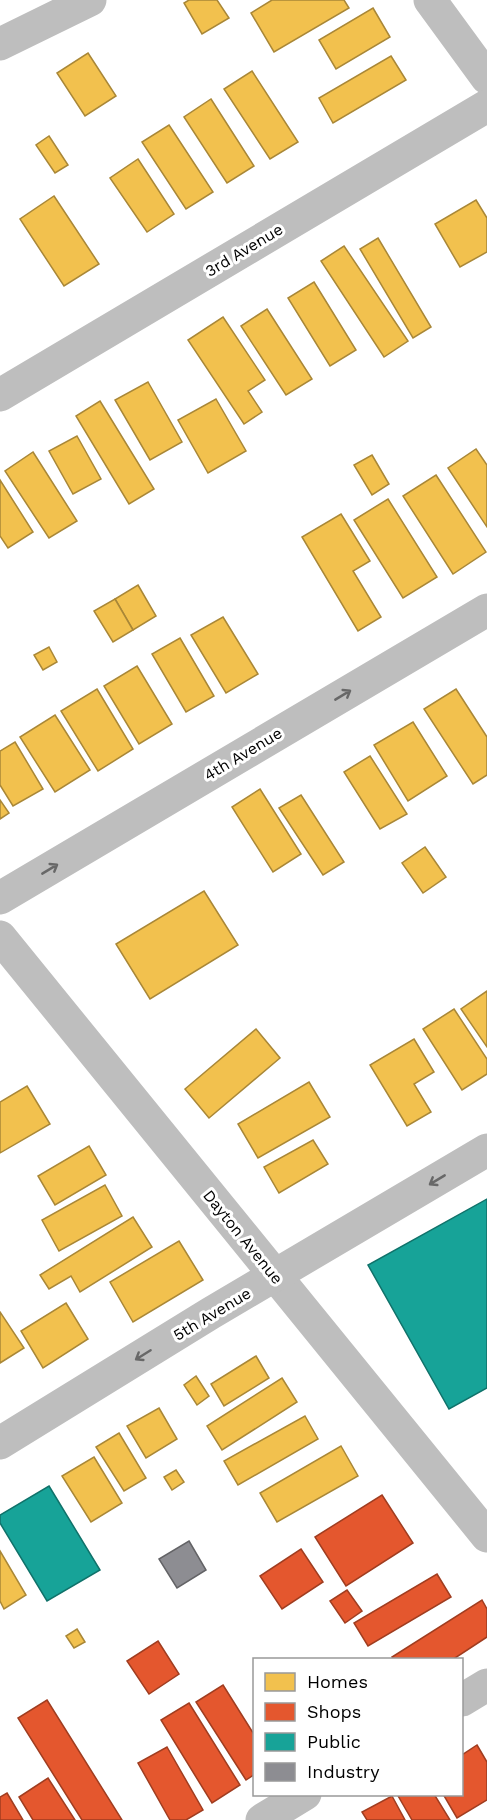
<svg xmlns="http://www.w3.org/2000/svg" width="487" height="1820" viewBox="0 0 487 1820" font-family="'Work Sans',sans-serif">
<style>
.homes{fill:#f2c14e;stroke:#a98737;stroke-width:1.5}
.shops{fill:#e4572e;stroke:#a03d20;stroke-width:1.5}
.public{fill:#17a398;stroke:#10726a;stroke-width:1.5}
.industry{fill:#8d8d92;stroke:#636366;stroke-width:1.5}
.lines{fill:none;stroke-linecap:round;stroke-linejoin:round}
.minor{stroke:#bebebe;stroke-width:33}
.major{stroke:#bdbdbd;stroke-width:33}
.oneway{stroke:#686868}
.labels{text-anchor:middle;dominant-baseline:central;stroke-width:6;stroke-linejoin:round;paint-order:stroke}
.street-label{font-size:16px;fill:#000;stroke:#fff}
</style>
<rect width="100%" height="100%" fill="#fff"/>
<g class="homes">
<path d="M189,0h28l12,18 -27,16 -18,-31z"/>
<path d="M272,0h72l5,8 -75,44 -23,-39z"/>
<path d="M373,8l17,29 -54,32 -17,-29z"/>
<path d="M88,53l28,43 -31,20 -28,-43z"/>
<path d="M391,56l15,24 -73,43 -14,-25z"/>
<path d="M252,71l46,71 -28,17 -46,-70z"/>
<path d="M211,99l43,67 -27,17 -43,-66z"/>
<path d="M169,125l44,67 -27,17 -44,-67z"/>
<path d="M49,136l19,29 -13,8 -19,-28z"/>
<path d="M138,159l36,55 -27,18 -37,-54z"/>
<path d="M54,196l45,68 -35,22 -44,-67z"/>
<path d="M476,200l11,18v34l-27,15 -25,-43z"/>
<path d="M378,238l53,89 -18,11 -53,-89z"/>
<path d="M344,246l64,95 -24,16 -63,-96z"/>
<path d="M314,282l42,68 -26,16 -42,-68z"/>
<path d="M267,309l45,70 -26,16 -45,-69z"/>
<path d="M223,317l42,63 -17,11 14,21 -18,12 -56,-84z"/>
<path d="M148,382l34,60 -32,18 -35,-60z"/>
<path d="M216,399l30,52 -38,22 -30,-53z"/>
<path d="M100,401l54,88 -25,15 -53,-88z"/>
<path d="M77,436l24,43 -28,15 -24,-43z"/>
<path d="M476,449l11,16v62l-39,-59z"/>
<path d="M33,452l44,69 -28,17 -44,-67z"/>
<path d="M372,455l17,29 -17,11 -18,-30z"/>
<path d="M436,475l50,77 -33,22 -50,-78z"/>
<path d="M0,480l33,52 -25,16 -8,-12z"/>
<path d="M388,499l49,78 -34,21 -49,-78z"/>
<path d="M341,514l29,47 -17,10 28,46 -23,14 -56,-94z"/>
<path d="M138,585l18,31 -23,14 -18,-31z"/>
<path d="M115,599l18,31 -20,12 -19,-31z"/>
<path d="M223,617l35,57 -32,19 -35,-58z"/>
<path d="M180,638l34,58 -28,16 -34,-58z"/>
<path d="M49,647l8,15 -14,8 -9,-15z"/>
<path d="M137,666l35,58 -33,20 -35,-58z"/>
<path d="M97,689l36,60 -35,22 -37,-60z"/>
<path d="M456,689l31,48v38l-14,9 -49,-75z"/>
<path d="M55,715l35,55 -35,22 -35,-55z"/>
<path d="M413,722l34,54 -39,25 -34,-56z"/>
<path d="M15,742l28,47 -30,17 -13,-21v-34z"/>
<path d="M370,756l37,58 -27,15 -36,-57z"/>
<path d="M260,789l41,65 -28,18 -41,-65z"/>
<path d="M301,795l43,67 -21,13 -44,-67z"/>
<path d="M0,800l9,13 -9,6z"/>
<path d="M425,847l21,30 -23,16 -21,-30z"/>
<path d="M204,891l34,54 -88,54 -34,-55z"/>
<path d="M487,991v56l-26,-38z"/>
<path d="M454,1009l33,50v15l-25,16 -39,-61z"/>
<path d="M256,1029l24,29 -71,60 -24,-29z"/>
<path d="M414,1039l20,33 -20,12 17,28 -24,14 -37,-61z"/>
<path d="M309,1082l21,35 -72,41 -20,-34z"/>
<path d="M27,1086l23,38 -50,29v-51z"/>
<path d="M313,1140l15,24 -49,29 -15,-26z"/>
<path d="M89,1146l17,29 -51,30 -17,-29z"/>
<path d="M105,1185l17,31 -63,35 -17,-31z"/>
<path d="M133,1217l19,30 -72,45 -9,-16 -22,13 -9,-14z"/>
<path d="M179,1241l24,39 -70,42 -23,-40z"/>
<path d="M66,1303l22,36 -45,29 -22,-37z"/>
<path d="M0,1312l24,36 -24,15z"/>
<path d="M256,1356l13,22 -45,28 -13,-22z"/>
<path d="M196,1376l13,20 -12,9 -13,-20z"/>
<path d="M282,1378l15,24 -75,48 -15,-24z"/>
<path d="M159,1408l18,31 -31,19 -19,-32z"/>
<path d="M305,1416l13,23 -80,46 -14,-24z"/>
<path d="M119,1433l27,45 -22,13 -28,-44z"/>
<path d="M341,1446l17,30 -81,46 -17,-29z"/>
<path d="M94,1457l28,46 -31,19 -29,-46z"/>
<path d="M176,1470l8,12 -12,8 -8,-13z"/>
<path d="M0,1551l26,44 -22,14 -4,-8z"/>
<path d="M77,1629l8,13 -11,6 -8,-12z"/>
</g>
<g class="shops">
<path d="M382,1495l31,48 -67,43 -31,-49z"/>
<path d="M301,1549l22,33 -41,27 -22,-33z"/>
<path d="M437,1574l14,23 -83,49 -14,-23z"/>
<path d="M347,1590l15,21 -17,12 -15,-22z"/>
<path d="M482,1600l5,9v28l-35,23h-58l-2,-3z"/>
<path d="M158,1641l21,33 -30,20 -22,-33z"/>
<path d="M223,1685l32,51v38l-9,6 -50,-78z"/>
<path d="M47,1700l75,120h-40l-64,-102z"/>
<path d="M189,1703l51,82 -28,18 -51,-83z"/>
<path d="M477,1745l10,17v38l-30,18 -14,-24h19v-39z"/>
<path d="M167,1747l36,63 -17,10h-16l-32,-57z"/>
<path d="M48,1778l27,42h-42l-14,-23z"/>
<path d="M7,1793l16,27h-23v-23z"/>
<path d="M397,1794h37l16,26h-38z"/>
<path d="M392,1796l13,24h-38l-5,-8z"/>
</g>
<g class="public">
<path d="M487,1199v189l-38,21 -81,-144z"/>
<path d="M49,1486l51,84 -53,31 -47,-78v-8z"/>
</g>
<path class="industry" d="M189,1541l17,29 -29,18 -18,-29z"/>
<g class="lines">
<g class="minor">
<path d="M430,0l57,78"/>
<path d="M0,44l90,-44"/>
<path d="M0,395l487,-289"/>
<path d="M0,898l487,-288"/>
<path d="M0,937l487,599"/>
<path d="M0,1443l211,-130 276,-163"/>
</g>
<g class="major">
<path d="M462,1700l25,-15"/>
<path d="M262,1820l43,-26"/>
</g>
</g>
<defs><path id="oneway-shaft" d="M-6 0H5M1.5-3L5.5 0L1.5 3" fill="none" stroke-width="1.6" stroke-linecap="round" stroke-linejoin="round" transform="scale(1.5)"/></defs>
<g class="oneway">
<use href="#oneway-shaft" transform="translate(343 695) rotate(-31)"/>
<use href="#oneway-shaft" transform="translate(50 869) rotate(-31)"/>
<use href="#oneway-shaft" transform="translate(437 1180) rotate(149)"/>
<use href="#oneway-shaft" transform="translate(143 1355) rotate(148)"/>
</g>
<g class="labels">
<g class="street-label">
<text transform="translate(244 250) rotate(-31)">3rd Avenue</text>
<text transform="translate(243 754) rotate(-31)">4th Avenue</text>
<text transform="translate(243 1237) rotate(51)">Dayton Avenue</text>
<text transform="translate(212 1314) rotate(-31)">5th Avenue</text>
</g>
</g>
<rect x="253" y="1658" width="210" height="138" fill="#ffffff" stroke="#999999" stroke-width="1.5"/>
<rect x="265" y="1673" width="30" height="18" fill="#f2c14e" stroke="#999999" stroke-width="1.5"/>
<text x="307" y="1688" font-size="18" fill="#000000">Homes</text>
<rect x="265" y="1703" width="30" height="18" fill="#e4572e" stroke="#999999" stroke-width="1.5"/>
<text x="307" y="1718" font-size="18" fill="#000000">Shops</text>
<rect x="265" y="1733" width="30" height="18" fill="#17a398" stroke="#999999" stroke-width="1.5"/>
<text x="307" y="1748" font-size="18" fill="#000000">Public</text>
<rect x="265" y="1763" width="30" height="18" fill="#8d8d92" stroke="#999999" stroke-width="1.5"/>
<text x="307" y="1778" font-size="18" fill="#000000">Industry</text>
</svg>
